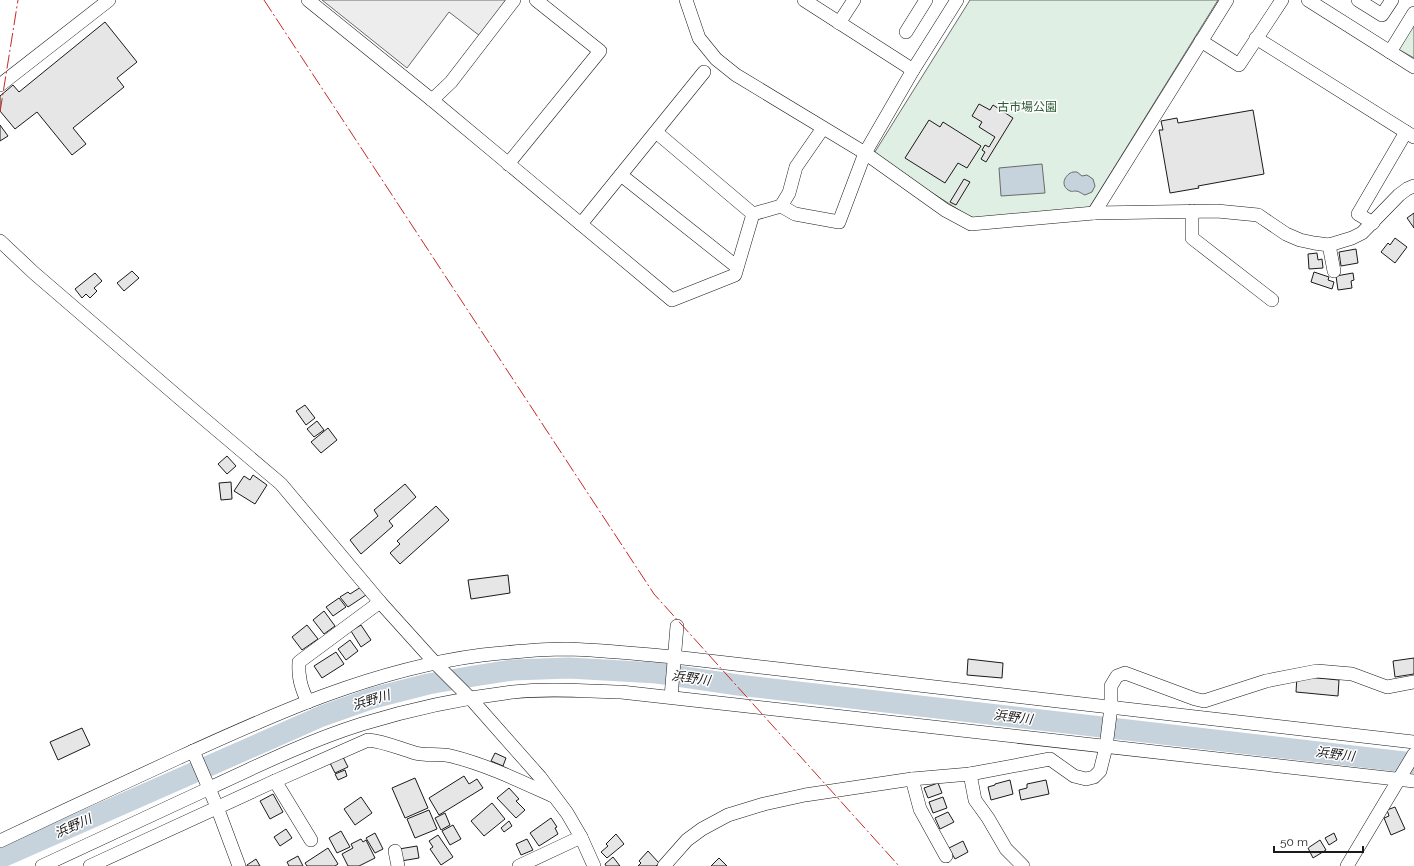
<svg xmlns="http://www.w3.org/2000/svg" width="1414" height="866" viewBox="0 0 1414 866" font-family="Raleway,'Noto Sans JP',sans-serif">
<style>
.green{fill:#e0efe3;stroke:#6a6a6a}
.parking{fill:#ededed;stroke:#6a6a6a}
.water{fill:#c6d2dc;stroke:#6a6a6a}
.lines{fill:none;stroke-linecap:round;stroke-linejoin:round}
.river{stroke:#c6d2dc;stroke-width:21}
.building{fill:#e6e6e6;stroke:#1a1a1a}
.minor-casing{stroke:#1a1a1a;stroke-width:14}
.minor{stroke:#fff;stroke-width:13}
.power{stroke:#c62828;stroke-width:1;stroke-dasharray:14 3 2 3;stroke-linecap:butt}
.labels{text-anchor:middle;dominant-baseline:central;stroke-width:3;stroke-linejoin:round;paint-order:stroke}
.park-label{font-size:12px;fill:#2b5a34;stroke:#fff}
.water-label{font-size:13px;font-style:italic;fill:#1a1a1a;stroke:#fff}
</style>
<rect width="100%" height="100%" fill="#fff"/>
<g class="green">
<path d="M970,0h248l-129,208 -116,11 -100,-64z"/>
<path d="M1414,23v35l-16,-9z"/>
</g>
<path class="parking" d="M322,0h186l-28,36 -31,-24 -42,56z"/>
<g class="water">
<path d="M1042,164l3,29 -44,3 -2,-28z"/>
<path d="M1073,172h4l5,4 5,-1 6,4 2,7 -3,6 -7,3c-3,-1 -6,-4 -9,-4 -4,0 -2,1 -6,0 -11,-5 -5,-17 3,-19z"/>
</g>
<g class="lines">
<path class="river" d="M0,858l322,-142 51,-18 55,-14 46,-8 39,-6 56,-2 88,5 81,12 676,78"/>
</g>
<g class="building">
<path d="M105,22l32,40 -20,16 7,9 -51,41 13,16 -14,11 -35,-43 -22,17 -15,-18v-15l13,-11 6,7z"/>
<path d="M979,104l11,6 3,-5 20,13 -27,44 -5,-3 4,-7 -3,-2 3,-5 4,2 6,-10 -16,-10 3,-5 -10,-6z"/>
<path d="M1253,110l11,64 -66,12 1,2 -29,5 -11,-63h4l-2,-9 16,-3 1,5z"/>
<path d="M929,120l11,7 3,-5 38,24 -14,22 -9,-5 -13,20 -40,-25z"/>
<path d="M0,125l8,11 -8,5z"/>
<path d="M964,179l6,3 -14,23 -6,-3z"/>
<path d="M1414,213v15l-7,-10z"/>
<path d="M1395,238l12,9 -12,16 -14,-11 7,-9 2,2z"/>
<path d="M1356,249l2,14 -17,3 -2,-14z"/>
<path d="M1317,253l1,7 4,-1 1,9 -14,1 -1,-15z"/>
<path d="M132,271l7,7 -15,13 -7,-8z"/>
<path d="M1314,272l15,5 -1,3 6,2 -2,7 -21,-7z"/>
<path d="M95,273l7,8 -8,7 3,3 -7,7 -4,-4 -4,4 -7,-9z"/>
<path d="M1353,273l1,7 -3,1 1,7 -14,2 -2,-14z"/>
<path d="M305,405l10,13 -9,7 -10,-14z"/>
<path d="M317,421l7,9 -10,7 -7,-8z"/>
<path d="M328,428l9,12 -16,13 -10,-11z"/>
<path d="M227,456l9,10 -9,8 -9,-10z"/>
<path d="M253,475l14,10 -12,19 -21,-13 10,-15 6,4z"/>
<path d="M231,482l1,17 -11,1 -2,-17z"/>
<path d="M405,484l11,13 -27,24 4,5 -32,28 -11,-14 28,-24 -4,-6z"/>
<path d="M436,506l13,14 -49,44 -10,-11 10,-9 -3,-3z"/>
<path d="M508,575l2,18 -39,6 -3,-19z"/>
<path d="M361,587l5,8 -18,12 -8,-10 8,-5 2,2z"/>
<path d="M339,598l7,9 -13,9 -7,-9z"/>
<path d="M324,611l11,15 -11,8 -11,-14z"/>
<path d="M307,625l11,14 -16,11 -10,-13z"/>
<path d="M361,625l10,15 -10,7 -10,-16z"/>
<path d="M350,640l8,11 -12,9 -8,-11z"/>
<path d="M336,652l8,12 -22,14 -8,-12z"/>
<path d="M1414,658v16l-19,3 -2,-16z"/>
<path d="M968,659l35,4 -1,15 -35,-3z"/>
<path d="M1297,676l42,4 -1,16 -42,-4z"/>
<path d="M82,728l8,17 -32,15 -8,-18z"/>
<path d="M495,753l11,5 -3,8 -12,-5z"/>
<path d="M342,755l6,12 -13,6 -6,-12z"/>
<path d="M345,770l2,6 -9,4 -3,-6z"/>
<path d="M464,776l5,8 8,-5 6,9 -44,27 -10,-17z"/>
<path d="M415,778l13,30 -23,10 -13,-30z"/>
<path d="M1010,780l3,14 -22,6 -3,-13 7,-2v-1z"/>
<path d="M1046,780l3,14 -28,6 -2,-10 8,-2v-4z"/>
<path d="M938,783l4,10 -14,5 -4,-10z"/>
<path d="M509,788l10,11 -3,2 9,9 -9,8 -19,-20z"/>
<path d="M273,794l10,18 -13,7 -10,-18z"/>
<path d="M361,797l11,16 -17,12 -11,-16z"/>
<path d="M943,797l4,11 -14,5 -4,-11z"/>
<path d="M492,803l13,16 -21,17 -13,-15z"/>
<path d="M1395,807l10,22 -14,6 -7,-17 5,-2 -2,-6z"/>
<path d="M429,810l8,19 -22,9 -8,-19z"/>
<path d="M948,812l6,10 -14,7 -5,-11z"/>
<path d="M445,813l5,12 -9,5 -6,-12z"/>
<path d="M551,818l6,9 -2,1 3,6 -19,12 -9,-13z"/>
<path d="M509,821l3,5 -8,6 -3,-4z"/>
<path d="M453,825l8,14 -11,6 -8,-14z"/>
<path d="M286,829l6,9 -12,8 -6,-9z"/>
<path d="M341,831l9,16 -13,6 -8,-15z"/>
<path d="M375,833l8,16 -8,4 -9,-15z"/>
<path d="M1334,833l3,7 -8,5 -4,-7z"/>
<path d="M616,834l8,10 -17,14 -6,-6 7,-6 -2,-2z"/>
<path d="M438,835l15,22 -12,8 -11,-16 3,-2 -4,-6z"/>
<path d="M361,839l2,3 3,-2 9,18 -16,8h-11l-6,-12 11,-6 -2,-4z"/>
<path d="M527,839l6,11 -12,5 -5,-11z"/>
<path d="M1320,840l6,10 -13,8 -5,-10z"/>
<path d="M963,841l5,11 -13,7 -6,-11z"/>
<path d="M417,846l2,12 -18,3 -2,-12z"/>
<path d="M328,848l10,16 -3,2h-28l-2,-3z"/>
<path d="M648,851l11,12 -3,3h-18l3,-3 -2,-2z"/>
<path d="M298,856l5,10h-14l-2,-4z"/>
<path d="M613,857l7,9h-14l-1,-2z"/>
<path d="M719,858l8,8h-16z"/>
<path d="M256,859l4,7h-13v-1z"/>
</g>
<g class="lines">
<g class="minor-casing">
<g id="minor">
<path d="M308,0l124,100 240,200 63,-25 18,-61"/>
<path d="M686,0l13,38 17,21 20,16 129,78 80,57 26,14 123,-11 123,-2 41,4 28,19 14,6 14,3 15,2 23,-7 10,-5 37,-38 8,-6 7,-3"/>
<path d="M804,0l109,70"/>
<path d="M1308,0l106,67"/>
<path d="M1358,0l24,15 10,-15"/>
<path d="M839,23l15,-23"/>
<path d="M906,32l20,-32"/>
<path d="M1256,38l158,99"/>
<path d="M1201,41l38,24 43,-65"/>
<path d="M1390,52l24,-39"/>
<path d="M0,85l109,-85"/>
<path d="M432,100l19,-18 63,-82"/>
<path d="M656,132l97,82"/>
<path d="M508,164l92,-113 -64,-51"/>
<path d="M621,175l116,92"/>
<path d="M781,206l8,-13 7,-26 27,-39"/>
<path d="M1192,211v27l80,62"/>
<path d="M1094,213l133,-213"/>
<path d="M753,214l28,-8 14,8 44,8 26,-69 48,-83 44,-70"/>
<path d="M1373,223l-15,-9 48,-82"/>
<path d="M581,224l123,-152"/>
<path d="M0,241l34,32 150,129 97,82 99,118 56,62 35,35 69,78 27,36 14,24 13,29"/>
<path d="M1329,245l5,26"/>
<path d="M671,697l6,-71"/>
<path d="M308,702c-7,-14 -10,-25 -9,-40l81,-60"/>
<path d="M193,751l24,56 22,59"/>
<path d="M970,774l5,26 13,18 18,31 17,17"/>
<path d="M912,779l8,30 26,47"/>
<path d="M275,781l36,59"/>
<path d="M0,841c59,-28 119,-56 178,-83 98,-45 196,-89 304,-103 28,-3 57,-6 85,-6 36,1 71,5 107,8l740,85"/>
<path d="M395,851l3,15"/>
<path d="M42,866c56,-26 113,-52 170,-79 49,-23 99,-47 150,-63 49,-15 100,-26 151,-32 35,-4 72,-1 108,0l793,89"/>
<path d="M90,866l185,-85 93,-41c18,2 30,8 47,13 11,3 24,0 36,3 36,9 69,25 102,40"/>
<path d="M519,866l62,-29"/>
<path d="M664,866l23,-26 15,-11 26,-14 36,-11 41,-9 107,-16 58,-5 80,-15 24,17 12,3 8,-2 6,-6 6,-24 5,-40v-21l6,-10 8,-3 70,26 9,2 62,-20 51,-10 35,3 35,13 27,-5"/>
<path d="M1347,866l67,-112"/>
</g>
</g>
<use href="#minor" class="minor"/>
<g class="power">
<path d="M264,0l390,594 245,272"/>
<path d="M0,112l18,-112"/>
</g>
</g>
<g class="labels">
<g class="park-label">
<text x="1027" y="107">古市場公園</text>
</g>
<g class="water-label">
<text transform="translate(691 678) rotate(8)">浜野川</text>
<text transform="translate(371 700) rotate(-17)">浜野川</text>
<text transform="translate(1013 717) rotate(7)">浜野川</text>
<text transform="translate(1335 754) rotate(7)">浜野川</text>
<text transform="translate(73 826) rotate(-24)">浜野川</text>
</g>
</g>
<path d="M1274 846v6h89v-6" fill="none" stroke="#1a1a1a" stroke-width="2"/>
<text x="1280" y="846" font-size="12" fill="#1a1a1a" stroke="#ffffff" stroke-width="3" paint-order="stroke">50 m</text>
</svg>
